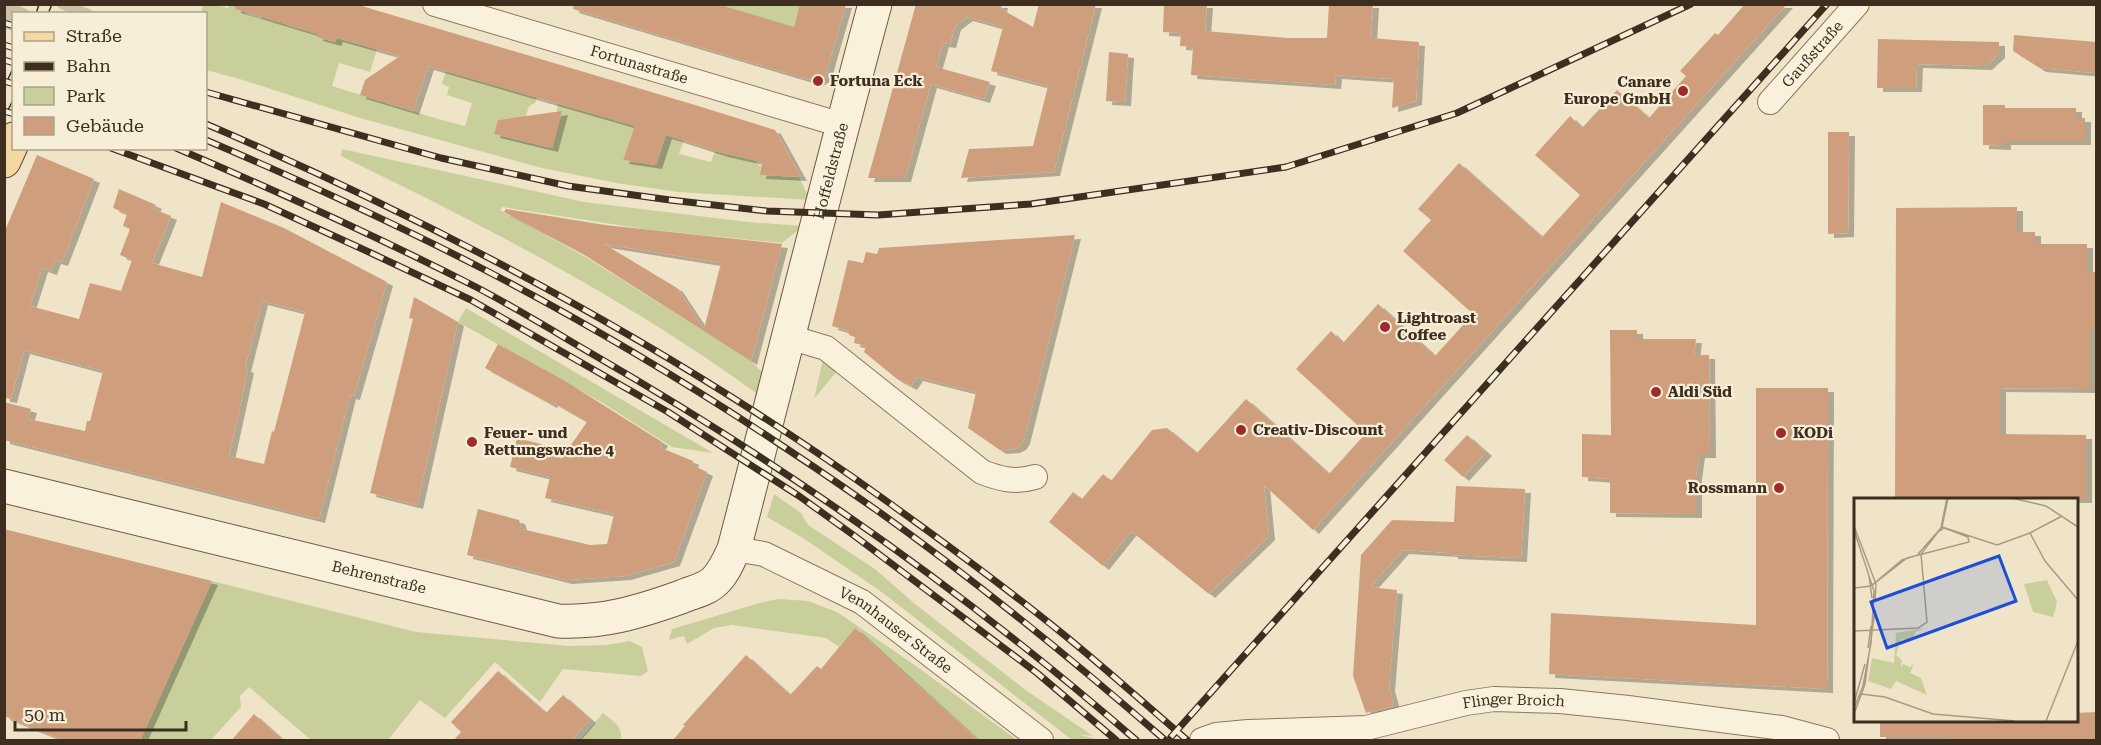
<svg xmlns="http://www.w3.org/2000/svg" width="2101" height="745" viewBox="0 0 2101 745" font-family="'Roboto Serif',serif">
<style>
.green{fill:#c9cf9b}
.building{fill:#cf9f7d;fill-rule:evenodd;filter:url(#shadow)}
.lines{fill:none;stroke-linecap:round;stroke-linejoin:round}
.primary-tunnel{stroke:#ccc0a6;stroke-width:33;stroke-dasharray:33 16;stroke-linecap:butt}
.street-casing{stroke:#8d765c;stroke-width:26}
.secondary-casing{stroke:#6f573f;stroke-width:35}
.primary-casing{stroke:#5b4430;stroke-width:35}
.street{stroke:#faf1dc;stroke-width:24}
.secondary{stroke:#faf1dc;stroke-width:33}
.primary{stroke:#f3d9a0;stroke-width:33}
.tram{stroke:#3d2e20;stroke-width:1.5}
.rail-casing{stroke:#3d2e20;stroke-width:7}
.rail{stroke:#f7eed8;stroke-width:4.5;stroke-dasharray:14;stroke-linecap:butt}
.poi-dot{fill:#9e2a2b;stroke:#f7eed8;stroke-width:2}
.labels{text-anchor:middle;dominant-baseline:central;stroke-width:4.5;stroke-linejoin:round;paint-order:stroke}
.street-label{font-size:15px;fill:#3d2e20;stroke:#f7eed8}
.poi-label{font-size:15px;font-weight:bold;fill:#3d2e20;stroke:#f7eed8;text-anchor:start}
.inset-road{fill:none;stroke:#a89b85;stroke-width:1.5}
.view{fill:#1d4ed8;fill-opacity:0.15;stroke:#1d4ed8;stroke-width:3}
.inset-edge{fill:none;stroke:#3d2e20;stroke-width:3}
</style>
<defs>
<filter id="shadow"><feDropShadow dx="6" dy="4" stdDeviation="0" flood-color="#0004"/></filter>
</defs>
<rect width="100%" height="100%" fill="#f0e4c8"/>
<g class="green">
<path d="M203,5h13l12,3 1,-3 18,3 -1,6 15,5 2,-6 23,7 1,5 13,4 3,-4 16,7 -1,5 17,5 2,-4 40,11 -7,23 -31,-9 -7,23 106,33 27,7 7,-23 -25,-8 2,-8 -7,-3 4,-14 92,24 -3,9 -6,3 -5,16 -15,-4 -11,2 -3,14 57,14 6,-46 82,24 -3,7 -6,4 -8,23 33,5 3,-33 25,8 -5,14 32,8 4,-11 39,7 5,8h2l-1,9 39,2 11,23 -131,-8 -63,-9 -74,-15 -182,-50 -117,-38 -37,-10v-56h-5z"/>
<path d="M714,5h86l-7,25z"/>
<path d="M342,149l242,53 164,20 55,4 -21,17 -138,-14 -142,-22 -2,3 89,49 162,102 15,15 -6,20c-131,-96 -273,-169 -419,-240z"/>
<path d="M466,308l247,145 -41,-6 -71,-45 -143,-80z"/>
<path d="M823,360l15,10 -24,29z"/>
<path d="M774,494l27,19 7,12 67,44 40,35 112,87 66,45 -16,-2 23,6h-28l-189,-147 -80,-55 -36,-21z"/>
<path d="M212,581l204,51 153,14 38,-1 23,-4 12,6 6,24 -7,5 -78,-7 -23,33 -45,-40 -50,56 -25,-18 -32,40h-77l-62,-53 -9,9 1,11 -30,33h-71z"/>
<path d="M780,599l28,2 29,11 72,49 108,79h-38l-124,-112 -16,19 -13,-9 -94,-13 -18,3 -27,16 -3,-8 -15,4 3,-11 91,-27z"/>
<path d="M603,713c10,8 20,13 18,27h-41z"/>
</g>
<g class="building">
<path d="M236,4h119l340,101 80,25 26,47 -41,-2 2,-13 -40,-9 -56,-18 -10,30 -33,-5 12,-34 -207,-60 -15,45 -53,-16 5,-15 35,-24 -63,-18 -2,4 -18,-5 1,-3 -83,-25z"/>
<path d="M574,4h143l77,23 6,-23h46l-21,73 -8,5 -244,-73z"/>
<path d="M916,4h86l-1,5 32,18 6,-23h57l-42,168 -93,6 8,-29 64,-3 15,-60 -57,-15 12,-44 -36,-10 -12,9 -5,18 -7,-1 -7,24 54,15 -6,17 -53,-15 -26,94h-37z"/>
<path d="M1164,4h43l-2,27 83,7h39l2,-34h44l-2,34 48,4 -3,59 -24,7 2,-29 -58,-4 -1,10 -144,-10 2,-28 -13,-1 1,-13 -18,-1z"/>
<path d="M1745,4h42l-474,526 -49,-45 5,51 -60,58 -78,-63 -28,35 -54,-44 24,-30 9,7 21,-25 8,7 41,-51 15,-2 30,25 49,-54 83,75 37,-41 -70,-64 35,-38 12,12 35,-39 57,52 38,-42 -70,-63 28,-31 -13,-11 41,-46 83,74 38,-42 -45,-40 35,-39 12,12 35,-38 32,28 37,-42 -6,-5 35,-38 3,2z"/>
<path d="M2014,35l83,7v31l-57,-5 -27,-17z"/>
<path d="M1878,39l121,3v12l-13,12 -69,-2 -1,24h-39z"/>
<path d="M1109,52l19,2 -3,48 -19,-1z"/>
<path d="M1983,105h22v3h71v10h9v23h-80v5l-22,-1z"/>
<path d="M562,111l-10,37 -58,-14 4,-14z"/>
<path d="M1828,132h21l-1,101 -20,1z"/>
<path d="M37,155l57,24 -32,83 -7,-2 -4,11 -9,-3 -12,38 49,13 11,-36 31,8 11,-31 -12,-5 10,-26 -7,-3 4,-12 -14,-6 6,-19 37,16 -2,4 17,7 -19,47 50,14 19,-75 63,26 103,54 -33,114 -4,-1 -31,124 -315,-79v-38l27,7 -3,10 57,12 2,-10h3l13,-50 -79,-21 -13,49 -7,-1v-165zM262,301l43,11 -31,120 -2,-1 -8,33 -35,-8 19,-87 -3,-1z"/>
<path d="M2017,207v25h18v12h52v28h10v57h-7v60l-90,-1v46l86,1v64h-191l1,-291z"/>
<path d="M506,209l99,16 177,19 -31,117 -171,-109 -76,-40zM604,244l117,19 -17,66 -27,-41z"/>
<path d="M1075,235l-51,205 -4,6 -6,3 -14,1 -32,-22 8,-36 -59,-15 -6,9 -14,-7 -33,-27 2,-6 -12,-3 1,-6 -6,-2v-4l-17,-5 16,-66 15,3 3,-11 11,2 2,-6z"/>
<path d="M414,297l44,25 -41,183 -47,-12 43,-174 -4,-1z"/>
<path d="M1610,330h27v9h59l-2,16h15l1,99h-11l-3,22v38l-86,-1v-34l-28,-2v-43l29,1z"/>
<path d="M498,344l67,37 97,61 -3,5 34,14 -1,4 15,7 -33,90 -49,14 -59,4 -99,-25 11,-46 41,11 3,9 68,16 17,-1 7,-30 -69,-16 5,-21 -40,-10 7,-29 24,6 20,15 26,-37 -35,-20 -1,2 -66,-36z"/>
<path d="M1756,388h72l-1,301 -278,-15 2,-61 205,12z"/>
<path d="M1467,435l19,17 -23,25 -19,-17z"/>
<path d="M1456,486l69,3 -4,69 -69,-3v-2l-49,-3 -33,37 27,3 -8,97 5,19 -28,7 -13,-37 8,-121 31,-35 62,2z"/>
<path d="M4,529l208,52 -72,160h-75l-61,-25z"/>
<path d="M855,628l124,113h-307l13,-15 -2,-1 63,-70 44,40 27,-29 4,3z"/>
<path d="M498,671l48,42 17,-18 27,24 -19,22h-118l8,-9 -10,-10z"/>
<path d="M2097,712v29h-149v-4h-68v-17h196v-7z"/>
<path d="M254,714l30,27h-53z"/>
</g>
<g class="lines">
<g class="primary-tunnel">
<path d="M73,14l4,-10"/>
<path d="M4,28l9,-24"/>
</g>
<g class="street-casing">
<g id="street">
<path id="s1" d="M435,4l407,121"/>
<path id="s2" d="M1770,102l87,-98"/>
<path d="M789,337l37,11 156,124c18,7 33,11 53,5"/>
<path id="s3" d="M734,549l30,5 98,48 179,138"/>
<path id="s4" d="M1202,740l14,-5 32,-3 118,-4 100,-25 28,-4 66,2 68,7 154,20 45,12"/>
</g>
</g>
<g class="secondary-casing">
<g id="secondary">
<path id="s5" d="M4,486l554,135c45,2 81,-9 123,-24 11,-5 25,-7 34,-16 9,-9 14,-21 19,-32 47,-181 92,-364 141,-545"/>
</g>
</g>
<g class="primary-casing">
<path id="primary" d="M4,161l10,-22"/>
</g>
<use href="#street" class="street"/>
<use href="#secondary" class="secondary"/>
<use href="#primary" class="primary"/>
<g class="tram">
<path d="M36,14l3,-10"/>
<path d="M48,14l4,-10"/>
<path d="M4,88l10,-22"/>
<path d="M4,118l10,-20"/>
</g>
<g class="rail-casing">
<g id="rail">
<path d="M4,23l10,3"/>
<path d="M4,45l10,3"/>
<path d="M4,60l10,3"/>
<path d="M4,81l10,3"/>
<path d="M206,92l235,66 127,28 102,14 97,11 111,4 153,-11 255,-37 171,-54 234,-109"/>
<path d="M4,111l10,3"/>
<path d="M206,124c238,102 468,225 679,376 60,43 120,87 178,134 42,34 83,71 124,106"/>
<path d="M206,140c94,40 188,83 279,130 135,70 266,152 390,239 101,72 197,150 290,231"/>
<path d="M111,148l153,56 107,49 100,47 197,112 131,84 57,41 181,136 79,67"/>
<path d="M176,148c101,43 202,89 300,139 40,21 79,45 118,68 192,111 374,239 542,385"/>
<path d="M1171,737l656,-733"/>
</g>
</g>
<use href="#rail" class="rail"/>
</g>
<g class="poi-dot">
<circle cx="818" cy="81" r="6"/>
<circle cx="1683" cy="91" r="6"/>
<circle cx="1385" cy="327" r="6"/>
<circle cx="1656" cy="392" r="6"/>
<circle cx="1241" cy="430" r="6"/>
<circle cx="1781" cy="433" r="6"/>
<circle cx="472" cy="442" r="6"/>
<circle cx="1779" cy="488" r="6"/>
</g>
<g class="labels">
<g class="street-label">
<text stroke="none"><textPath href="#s2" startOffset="64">Gaußstraße</textPath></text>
<text stroke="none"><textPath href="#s1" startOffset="213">Fortunastraße</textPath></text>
<text stroke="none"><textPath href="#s5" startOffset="1162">Hoffeldstraße</textPath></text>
<text stroke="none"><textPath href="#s5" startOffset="386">Behrenstraße</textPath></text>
<text stroke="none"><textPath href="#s3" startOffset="183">Vennhauser Straße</textPath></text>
<text stroke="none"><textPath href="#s4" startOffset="316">Flinger Broich</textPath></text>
</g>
<g class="poi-label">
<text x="830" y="81">Fortuna Eck</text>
<text x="1671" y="82" text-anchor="end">Canare<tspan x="1671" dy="17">Europe GmbH</tspan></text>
<text x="1397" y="318">Lightroast<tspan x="1397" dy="17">Coffee</tspan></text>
<text x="1668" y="392">Aldi Süd</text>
<text x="1253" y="430">Creativ-Discount</text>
<text x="484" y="433">Feuer- und<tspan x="484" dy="17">Rettungswache 4</tspan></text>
<text x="1793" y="433">KODi</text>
<text x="1767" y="488" text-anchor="end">Rossmann</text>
</g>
</g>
<g transform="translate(1854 498)">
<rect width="224" height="224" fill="#f0e4c8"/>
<path d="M193,82l10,22 -4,15 -20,-5 -9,-28zM70,130l-8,4 -6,10 -9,-3 -5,16 6,5 -1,8 2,-4 7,3 4,-3 -4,9 11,5 6,17 -31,-14 -5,8 -23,-8 4,-23 22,5 2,-30z" fill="#c9cf9b"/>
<path class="inset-road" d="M158,0l34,8 32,21M208,18l-32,17 15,28 33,39M0,28l22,58 -1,17M88,29l55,18 33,-12M0,32l20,61 -3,52 -8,43 -9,22M64,56l23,-26 6,-30M67,56l21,-27 6,-29M15,78l3,22M0,90l17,-2 31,-26 19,-6M0,90l17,-2 36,-28 62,-16 -1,-5 -13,-5 -11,-4 -6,4M0,133l64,-3 9,-6 -6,-68M14,150l3,-22M7,196l24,3 48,17 82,7M0,205l11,-39M0,216l11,-30 10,-74M192,223l32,-80"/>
<path class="view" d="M145,58l17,45 -129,47 -16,-46z"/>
<rect width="224" height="224" class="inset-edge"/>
</g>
<rect width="2101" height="745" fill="none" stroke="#3d2e20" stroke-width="12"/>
<rect x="12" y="12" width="195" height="138" fill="#f7eed8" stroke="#ada18e" stroke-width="1.5"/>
<rect x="24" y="32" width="30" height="9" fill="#f3d9a0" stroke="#ada18e" stroke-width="1.5"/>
<text x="66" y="42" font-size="18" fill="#3d2e20">Straße</text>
<rect x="24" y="62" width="30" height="9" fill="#3d2e20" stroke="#ada18e" stroke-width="1.5"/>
<text x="66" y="72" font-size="18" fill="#3d2e20">Bahn</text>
<rect x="24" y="87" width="30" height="18" fill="#c9cf9b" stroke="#ada18e" stroke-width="1.5"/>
<text x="66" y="102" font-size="18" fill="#3d2e20">Park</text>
<rect x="24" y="117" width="30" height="18" fill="#cf9f7d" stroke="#ada18e" stroke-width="1.5"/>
<text x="66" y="132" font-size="18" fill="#3d2e20">Gebäude</text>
<path d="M15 721v9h171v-9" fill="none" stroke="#3d2e20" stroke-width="3"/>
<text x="24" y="721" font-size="18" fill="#3d2e20" stroke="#f7eed8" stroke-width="4.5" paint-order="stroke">50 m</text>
</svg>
